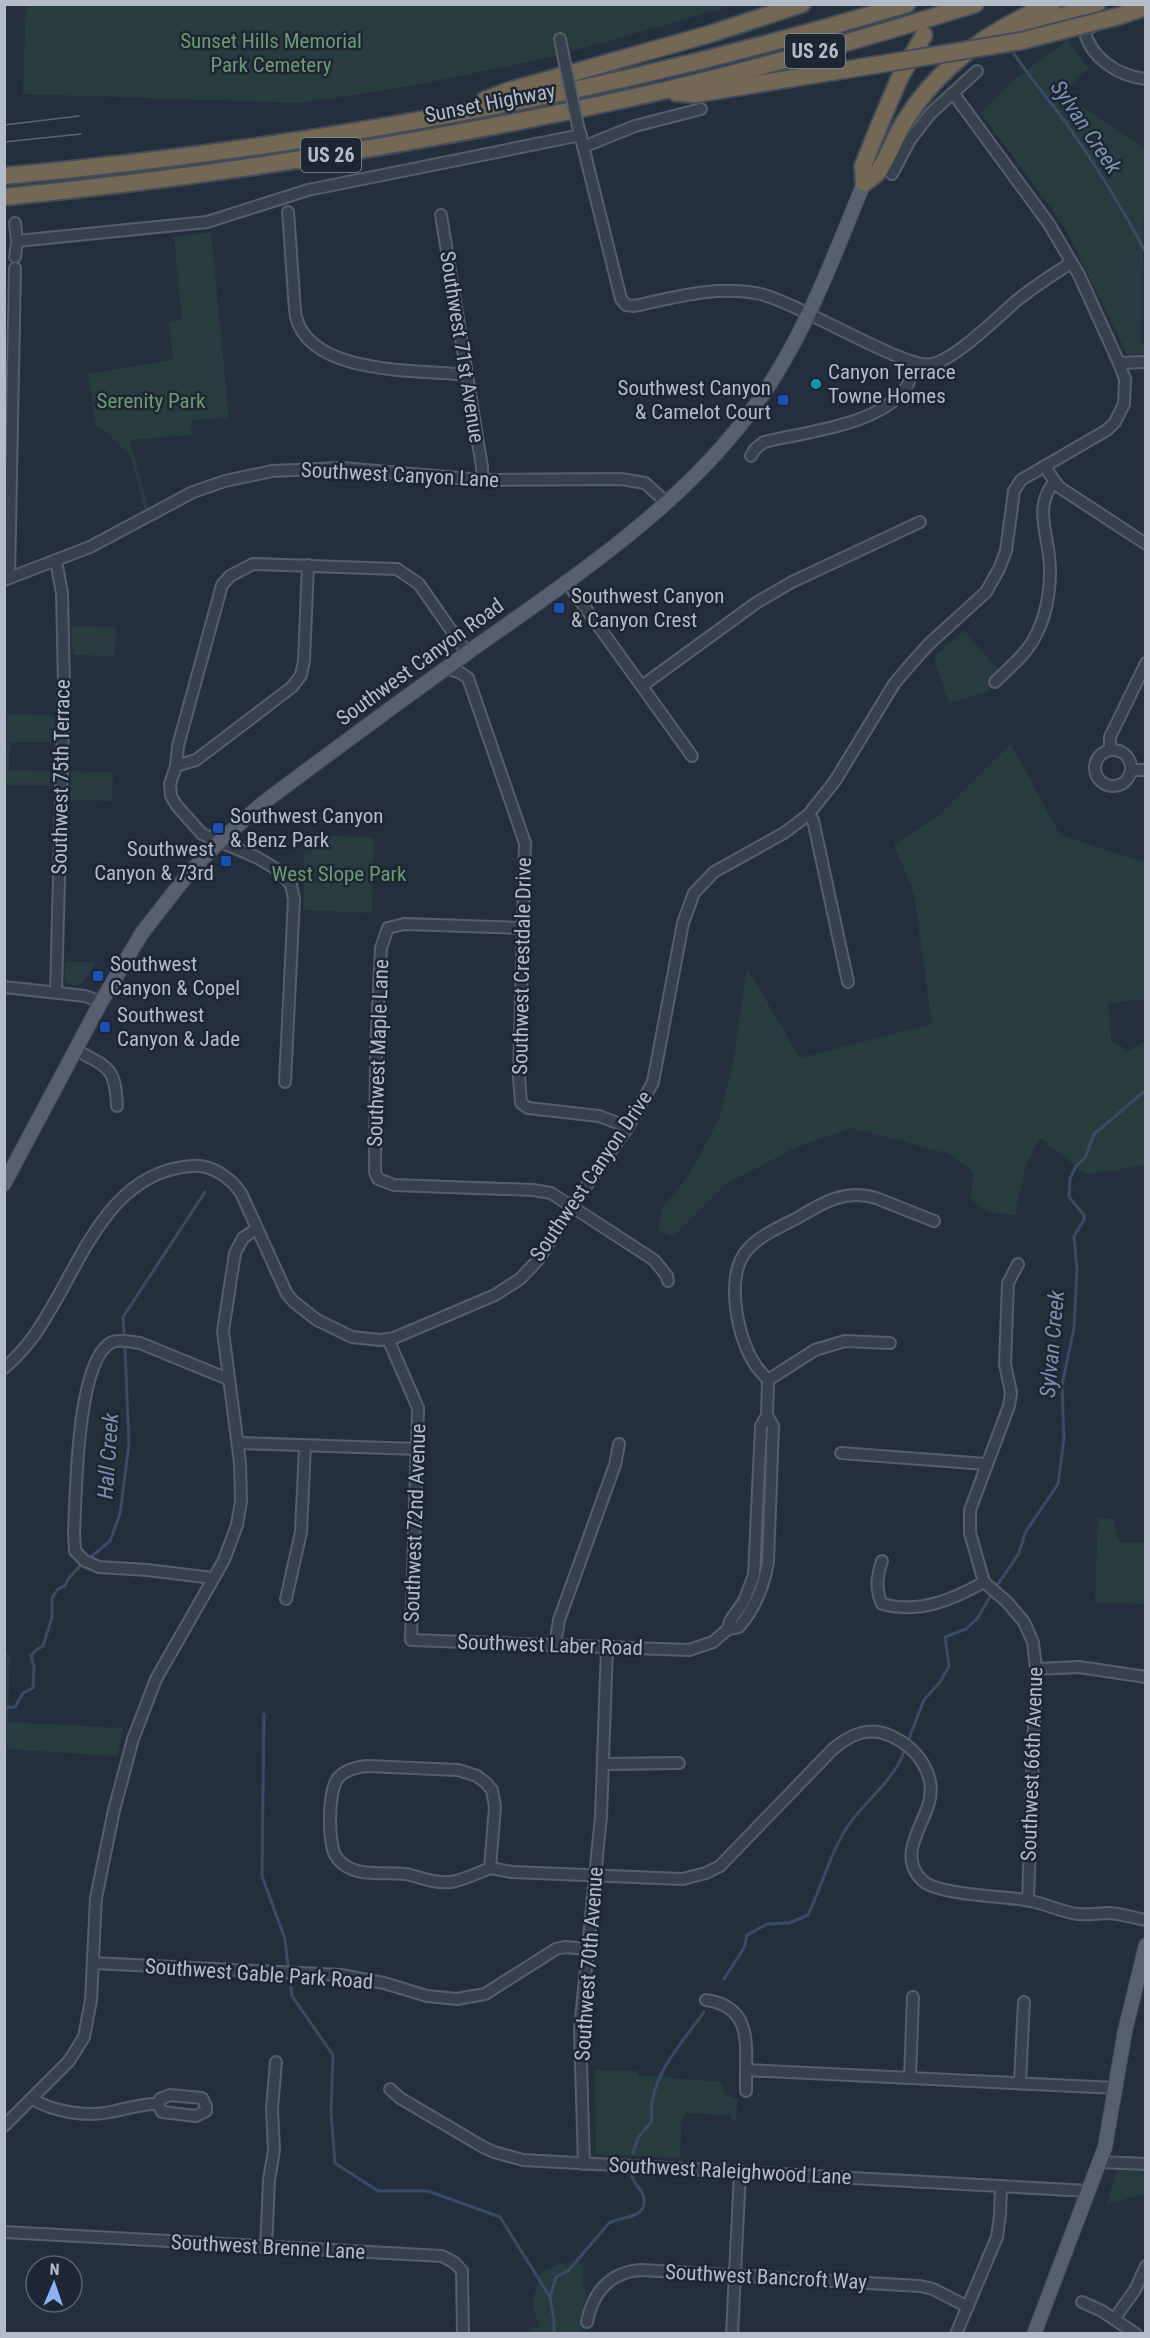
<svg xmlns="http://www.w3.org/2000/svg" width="1150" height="2338" viewBox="0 0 1150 2338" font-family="'Roboto Condensed',sans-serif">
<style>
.green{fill:#263c3f}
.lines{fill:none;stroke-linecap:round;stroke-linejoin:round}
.stream{stroke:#394c67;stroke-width:3}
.minor-casing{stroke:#565f6c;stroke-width:14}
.major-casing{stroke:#414a57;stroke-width:16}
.highway-casing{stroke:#434c59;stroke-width:20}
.minor{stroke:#38414e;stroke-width:10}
.major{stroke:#56606e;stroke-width:14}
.highway{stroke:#746855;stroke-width:16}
.tram{stroke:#5a6575;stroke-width:1.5}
.minor-bridge-casing{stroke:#565f6c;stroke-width:14;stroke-linecap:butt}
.highway-bridge-casing{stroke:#434c59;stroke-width:20;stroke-linecap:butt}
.minor-bridge{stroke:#38414e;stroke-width:10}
.highway-bridge{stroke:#746855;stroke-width:16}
.culture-dot{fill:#0f9aa8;stroke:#1d2633;stroke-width:2}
.transit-dot{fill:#1a4fb4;stroke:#1d2633;stroke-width:2}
.labels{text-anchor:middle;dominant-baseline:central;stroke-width:5;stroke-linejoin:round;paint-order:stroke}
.shield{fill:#1d2633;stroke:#878f9c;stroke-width:1.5}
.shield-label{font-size:20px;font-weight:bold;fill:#b4bcc9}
.park-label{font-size:21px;fill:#6b9a76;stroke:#1d2633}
.street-label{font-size:21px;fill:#b4bcc9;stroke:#1d2633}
.poi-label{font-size:21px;fill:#b4bcc9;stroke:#1d2633;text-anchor:start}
.water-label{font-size:22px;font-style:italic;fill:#7c92b1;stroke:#1d2633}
</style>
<rect width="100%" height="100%" fill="#242f3e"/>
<g class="green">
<path d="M26,5h708l-178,51 -134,28 -121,19 -278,-9z"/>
<path d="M1068,40l20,28 -25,26 82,55 -4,194 4,1v11l-18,-1 -63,-128 -83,-113 36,-36z"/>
<path d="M211,232l18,187 -6,1 -1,-3 -31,4 1,14 -62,5 19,69 -4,2 -15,-56 -35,-32 -7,-49 85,-14 -4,-38 13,-2 -8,-83z"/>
<path d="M71,626l45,1 -1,29 -42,-1z"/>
<path d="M964,630l36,42 -8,9 -2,10 -41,12 -15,-46z"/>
<path d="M7,714l44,1 4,2 -1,25h-44l-1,28 42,1 -1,15 -45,-1z"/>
<path d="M1011,744l49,91 80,26 5,-1v139l-37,4 3,37 18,11 16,-9v123l-59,10 -46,-37 -14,26 -11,51 -26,-3 -18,-12 2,-28 -24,-18 -97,-26 -57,20 -69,36 -53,53 -15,-6 5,-24 26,-32 31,-58 13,-55 14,-94 53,90 132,-34 -18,-131 -20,-49 40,-25z"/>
<path d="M71,771l42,1 -1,29 -42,-1z"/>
<path d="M305,834l69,4 -2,75 -69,-3z"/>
<path d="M65,962h31c-7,13 -15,32 -31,19z"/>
<path d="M1098,1518l15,1 6,23 26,1v61l-50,-2z"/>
<path d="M5,1652l5,3 -2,67 115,6 -6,28 -110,-7 -2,64z"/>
<path d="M595,2070l43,1v4l83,7 4,12 12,6 -1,20h-5v-5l-45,-2v4l-4,1 -2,40 -84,-4z"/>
<path d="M1117,2170l28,1v22l-39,12z"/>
<path d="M578,2261l6,6 -1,16 3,11 -5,34 1,3 11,1v1h-62v-5h9l-8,-26 9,-30 19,-8z"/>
</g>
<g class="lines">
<g class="stream">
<path d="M1014,54c16,23 33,44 50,66 30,42 58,87 82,133"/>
<path d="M124,1333l-1,-16 82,-125"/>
<path d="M92,1556l18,-15 10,-27 9,-70 -4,-96"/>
<path d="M998,1584l21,-31 6,-20 33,-49 6,-45 -2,-54 12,-57 3,-58 -3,-34 10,-16v-5l-15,-18 1,-18 6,-13 9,-8 9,-24 52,-44"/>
<path d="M4,1708l11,-1 8,-14 10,-5 1,-21 -3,-11 5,-6 7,-4 9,-29v-19l6,-9 7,-3 3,-7 12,-13"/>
<path d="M264,1714l-2,162 23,63 3,27"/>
<path d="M909,1738l15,-38 16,-18 9,-16 -4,-29 21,-8 11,-10 13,-22"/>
<path d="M724,1979l20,-31 3,-13 20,-11 22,-1 19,-8c14,-29 22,-62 40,-89 17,-26 45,-44 56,-74"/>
<path d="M290,1981l2,15 41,59 -2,58 4,50 43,28h50l72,26 50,80"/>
<path d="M633,2153l5,-15 14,-17c-6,-41 30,-78 52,-109"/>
<path d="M554,2334v-14l-4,-23 6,-20 13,-7 40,-47c11,-7 41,-3 34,-28 -3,-8 -10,-12 -12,-21"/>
</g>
<g class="minor-casing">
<g id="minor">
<path d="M1094,26l-10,3c6,29 34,47 62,50"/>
<path d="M560,39l5,25"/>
<path d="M578,126l43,173 5,6 8,1c42,-9 83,-21 126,-12 39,9 145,76 172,70 22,-4 65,-46 83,-62 18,-15 37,-27 56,-39"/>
<path d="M583,147l52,-21 66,-17"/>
<path d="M892,174l18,-34 20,-26 47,-43"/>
<path d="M288,212c2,23 3,46 5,69 1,11 1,24 3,36 14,56 114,53 159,57l11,-2"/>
<path d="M441,215l41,252v13"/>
<path d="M17,241l190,-19 101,-32 273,-55"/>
<path d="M15,257l2,-16 -2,-18"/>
<path d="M1119,363l27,-1"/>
<path d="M751,456l4,-7 9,-7c41,-10 115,-17 141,-53 5,-7 7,-16 10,-26"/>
<path d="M1044,466l15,21 87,57"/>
<path d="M9,578l6,-310"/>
<path d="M4,580l86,-33 103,-55 32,-11 47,-10 70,-3 140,12 139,-1 24,4 21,19"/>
<path d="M566,581l126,175"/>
<path d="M446,669l13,3 9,6 57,165 -6,234 2,26 7,5 71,8 29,11"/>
<path d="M995,682c15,-15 33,-29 42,-49 11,-22 15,-52 12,-77 -3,-27 -14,-50 5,-74"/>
<path d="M642,686l114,-83 36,-21 128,-60"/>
<path d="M1110,750v-13l36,-74"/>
<circle cx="1113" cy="768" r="18"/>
<path d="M176,766l20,-6 96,-73 9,-12 3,-14 4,-96"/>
<path d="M1131,770h15"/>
<path d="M808,815l5,5 35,162"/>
<path d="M523,928l-119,-4 -16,4 -7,20 -5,104 -1,120 3,7 16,6 139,5 18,3 103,67 13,16 1,5"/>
<path d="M4,987l81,9 16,6"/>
<path d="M56,992l8,-305 -2,-94 -6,-32"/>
<path d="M76,1050c33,18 39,17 41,56"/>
<path d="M285,1082l9,-183 -3,-14 -13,-15 -20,-12 -56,-24 -25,-28 -6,-10 -1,-12 6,-18 2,-20 44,-161 8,-9 23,-12 144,5 22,15 48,69"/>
<path d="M1018,1264l-10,19 -3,81 6,29 -2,13 -39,104v23l14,49 23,20 17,20 9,20 3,27 -8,231"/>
<path d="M388,1339l30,69 -7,232 278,10 24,-8 15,-13 11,-2c16,-19 25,-40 29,-65l5,-136 -6,-11"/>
<path d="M4,1368c10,-8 18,-17 26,-27 47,-61 70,-168 161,-175 20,-2 39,11 50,27l46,101 7,8 23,18 35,17 28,3 14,-2 101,-43 25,-16 18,-19 34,-54 56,-79 25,-45 30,-159 11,-30 20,-21 70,-39 24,-18 27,-34 59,-97 16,-19 19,-21 57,-52 13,-23 7,-18 8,-60 7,-11 86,-50 8,-8 9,-18 1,-25 -6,-16 -40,-88 -30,-51 -96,-131"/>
<path d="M768,1380l47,-30 30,-9 45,2"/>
<path d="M238,1443l179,6"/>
<path d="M841,1453l145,11"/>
<path d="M882,1561c-5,15 -7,28 0,43 37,10 70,-4 102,-22"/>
<path d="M213,1578l-66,-8 -48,-3 -14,-6 -10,-10 -1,-17c2,-37 2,-175 38,-192 8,-3 20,0 28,1l88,36"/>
<path d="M286,1599l15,-67 4,-86"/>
<path d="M728,1629l2,-8 14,-20 10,-26 7,-149 6,-11 1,-35c-4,-4 -8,-9 -12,-14 -19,-27 -32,-91 -8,-117 12,-14 35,-23 51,-32 25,-15 47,-28 77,-19l58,23"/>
<path d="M555,1645l4,-25 56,-155 4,-21"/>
<path d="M1036,1669l43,-2 67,10"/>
<path d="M603,1764l76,-1"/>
<path d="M367,1766l91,4 19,6 9,7 6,7 3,17 -5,61c-12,5 -26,12 -39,14 -15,2 -31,-5 -45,-8 -23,-3 -53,5 -69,-16 -10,-13 -9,-68 1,-80 7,-8 19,-11 29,-12z"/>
<path d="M490,1868l22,4 171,7 23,-6 14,-7 113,-117c18,-15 36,-23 58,-13 27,12 47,40 37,70 -8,24 -30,52 -5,75 16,14 79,15 102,19 18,2 35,12 53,14 10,1 21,-1 32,-1 12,1 24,5 36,7"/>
<path d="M93,1963l248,12 43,8 43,13 30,3 28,-5 71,-45 9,-2 23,2"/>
<path d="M706,2000c41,6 41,35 40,70l370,18"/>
<path d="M910,2078l3,-81"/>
<path d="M1020,2082l4,-80"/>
<path d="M390,2089l10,9 83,49 11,5 29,8 566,31"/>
<path d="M746,2091v-21"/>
<path d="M170,2095l32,3 4,8v5l-10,5 -34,-4 -4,-8 2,-5z"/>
<path d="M32,2099c23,13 53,18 79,13 16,-3 31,-9 47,-8"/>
<path d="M4,2126l65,-65 15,-24 7,-37 5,-102 18,-88 19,-71 23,-60 68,-119 13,-35 4,-24 -1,-38 -17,-132 12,-78 8,-15 13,-9"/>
<path d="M1100,2162l46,2"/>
<path d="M584,2164l-4,-135 21,-213 6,-169"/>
<path d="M4,2232l438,24 13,7 7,8 1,63"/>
<path d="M266,2248l3,-68 5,-30 -2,-42 4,-46"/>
<path d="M1082,2302l20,9 34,23"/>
<path d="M1115,2318l20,-28 11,-24"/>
<path d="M587,2322c6,-30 23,-50 54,-52l279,16 13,3 35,18"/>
<path d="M732,2334l8,-162"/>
<path d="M956,2334l41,-97 3,-21 1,-30"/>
</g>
</g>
<g class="major-casing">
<g id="major">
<path d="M4,1184l97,-182 41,-69 46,-59 32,-33 43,-38c68,-51 136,-101 204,-150 104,-74 216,-146 290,-250 48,-67 76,-145 107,-220"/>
<path d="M1034,2334l71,-187 20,-116 21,-86"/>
</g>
</g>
<g class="highway-casing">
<g id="highway">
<path d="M1119,16l27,-9"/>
<path d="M1001,43l47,-22 49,-17"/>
<path d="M676,93l19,1 180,-29"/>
<path d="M485,100l23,-9 202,-57 92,-30"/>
<path d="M4,176c305,-28 609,-83 903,-172"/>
<path d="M864,183c4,-3 11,-7 14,-11 11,-16 17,-36 28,-53 34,-54 87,-91 146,-115"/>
<path d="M864,183l-1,-17 16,-40 21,-49 24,-42"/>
<path d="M4,197c219,-22 435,-56 649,-104 109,-25 216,-56 322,-89"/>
</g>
</g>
<use href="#minor" class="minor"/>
<use href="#major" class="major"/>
<use href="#highway" class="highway"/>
<g class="tram">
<path d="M4,125l75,-9"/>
<path d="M4,142l77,-8"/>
</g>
<g class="minor-bridge-casing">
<path id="minor-bridge" d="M565,64l13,62"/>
</g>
<g class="highway-bridge-casing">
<path id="highway-bridge" d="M875,65l146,-24 98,-25"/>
</g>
<use href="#minor-bridge" class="minor-bridge"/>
<use href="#highway-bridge" class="highway-bridge"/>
</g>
<circle class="culture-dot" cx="816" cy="384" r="6"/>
<g class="transit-dot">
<rect x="777" y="394" width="12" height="12" rx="3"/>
<rect x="553" y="602" width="12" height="12" rx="3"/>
<rect x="212" y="822" width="12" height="12" rx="3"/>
<rect x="220" y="855" width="12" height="12" rx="3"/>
<rect x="92" y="970" width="12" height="12" rx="3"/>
<rect x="99" y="1021" width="12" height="12" rx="3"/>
</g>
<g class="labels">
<g class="shield">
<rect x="785" y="34" width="60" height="34" rx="4.5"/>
<rect x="301" y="138" width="60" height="34" rx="4.5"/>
</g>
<g class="shield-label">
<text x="815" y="51">US 26</text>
<text x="331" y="155">US 26</text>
</g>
<g class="park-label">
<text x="271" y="41">Sunset Hills Memorial<tspan x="271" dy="24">Park Cemetery</tspan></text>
<text x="151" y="401">Serenity Park</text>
<text x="339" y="874">West Slope Park</text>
</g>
<g class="street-label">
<text transform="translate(490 103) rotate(-11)">Sunset Highway</text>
<text transform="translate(462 347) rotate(81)">Southwest 71st Avenue</text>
<text transform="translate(400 475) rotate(3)">Southwest Canyon Lane</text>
<text transform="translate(420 662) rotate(-36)">Southwest Canyon Road</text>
<text transform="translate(61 777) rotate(-89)">Southwest 75th Terrace</text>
<text transform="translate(522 966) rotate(-89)">Southwest Crestdale Drive</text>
<text transform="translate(378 1053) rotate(-88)">Southwest Maple Lane</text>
<text transform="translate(591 1176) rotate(-56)">Southwest Canyon Drive</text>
<text transform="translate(415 1523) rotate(-88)">Southwest 72nd Avenue</text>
<text transform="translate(550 1645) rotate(2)">Southwest Laber Road</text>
<text transform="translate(1032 1764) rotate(-88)">Southwest 66th Avenue</text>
<text transform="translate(589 1964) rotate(-86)">Southwest 70th Avenue</text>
<text transform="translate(259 1974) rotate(4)">Southwest Gable Park Road</text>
<text transform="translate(730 2171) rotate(3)">Southwest Raleighwood Lane</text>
<text transform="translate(268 2247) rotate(3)">Southwest Brenne Lane</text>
<text transform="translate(766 2277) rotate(3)">Southwest Bancroft Way</text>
</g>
<g class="poi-label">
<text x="828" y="372">Canyon Terrace<tspan x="828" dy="24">Towne Homes</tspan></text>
<text x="771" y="388" text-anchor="end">Southwest Canyon<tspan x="771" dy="24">&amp; Camelot Court</tspan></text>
<text x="571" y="596">Southwest Canyon<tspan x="571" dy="24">&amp; Canyon Crest</tspan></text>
<text x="230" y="816">Southwest Canyon<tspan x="230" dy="24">&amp; Benz Park</tspan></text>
<text x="214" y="849" text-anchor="end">Southwest<tspan x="214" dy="24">Canyon &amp; 73rd</tspan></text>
<text x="110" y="964">Southwest<tspan x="110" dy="24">Canyon &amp; Copel</tspan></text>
<text x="117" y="1015">Southwest<tspan x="117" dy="24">Canyon &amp; Jade</tspan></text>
</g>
<g class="water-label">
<text transform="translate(1086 127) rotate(56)">Sylvan Creek</text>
<text transform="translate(1052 1344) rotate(-85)">Sylvan Creek</text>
<text transform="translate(108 1456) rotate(-86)">Hall Creek</text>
</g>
</g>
<rect width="1150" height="2338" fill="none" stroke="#b4bcc9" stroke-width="12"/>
<g transform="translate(54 2284) rotate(2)"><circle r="28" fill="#1d2633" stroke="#59626f" stroke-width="1.5"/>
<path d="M0-4.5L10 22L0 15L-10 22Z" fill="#8ab4f8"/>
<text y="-9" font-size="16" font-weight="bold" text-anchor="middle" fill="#b4bcc9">N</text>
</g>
</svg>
